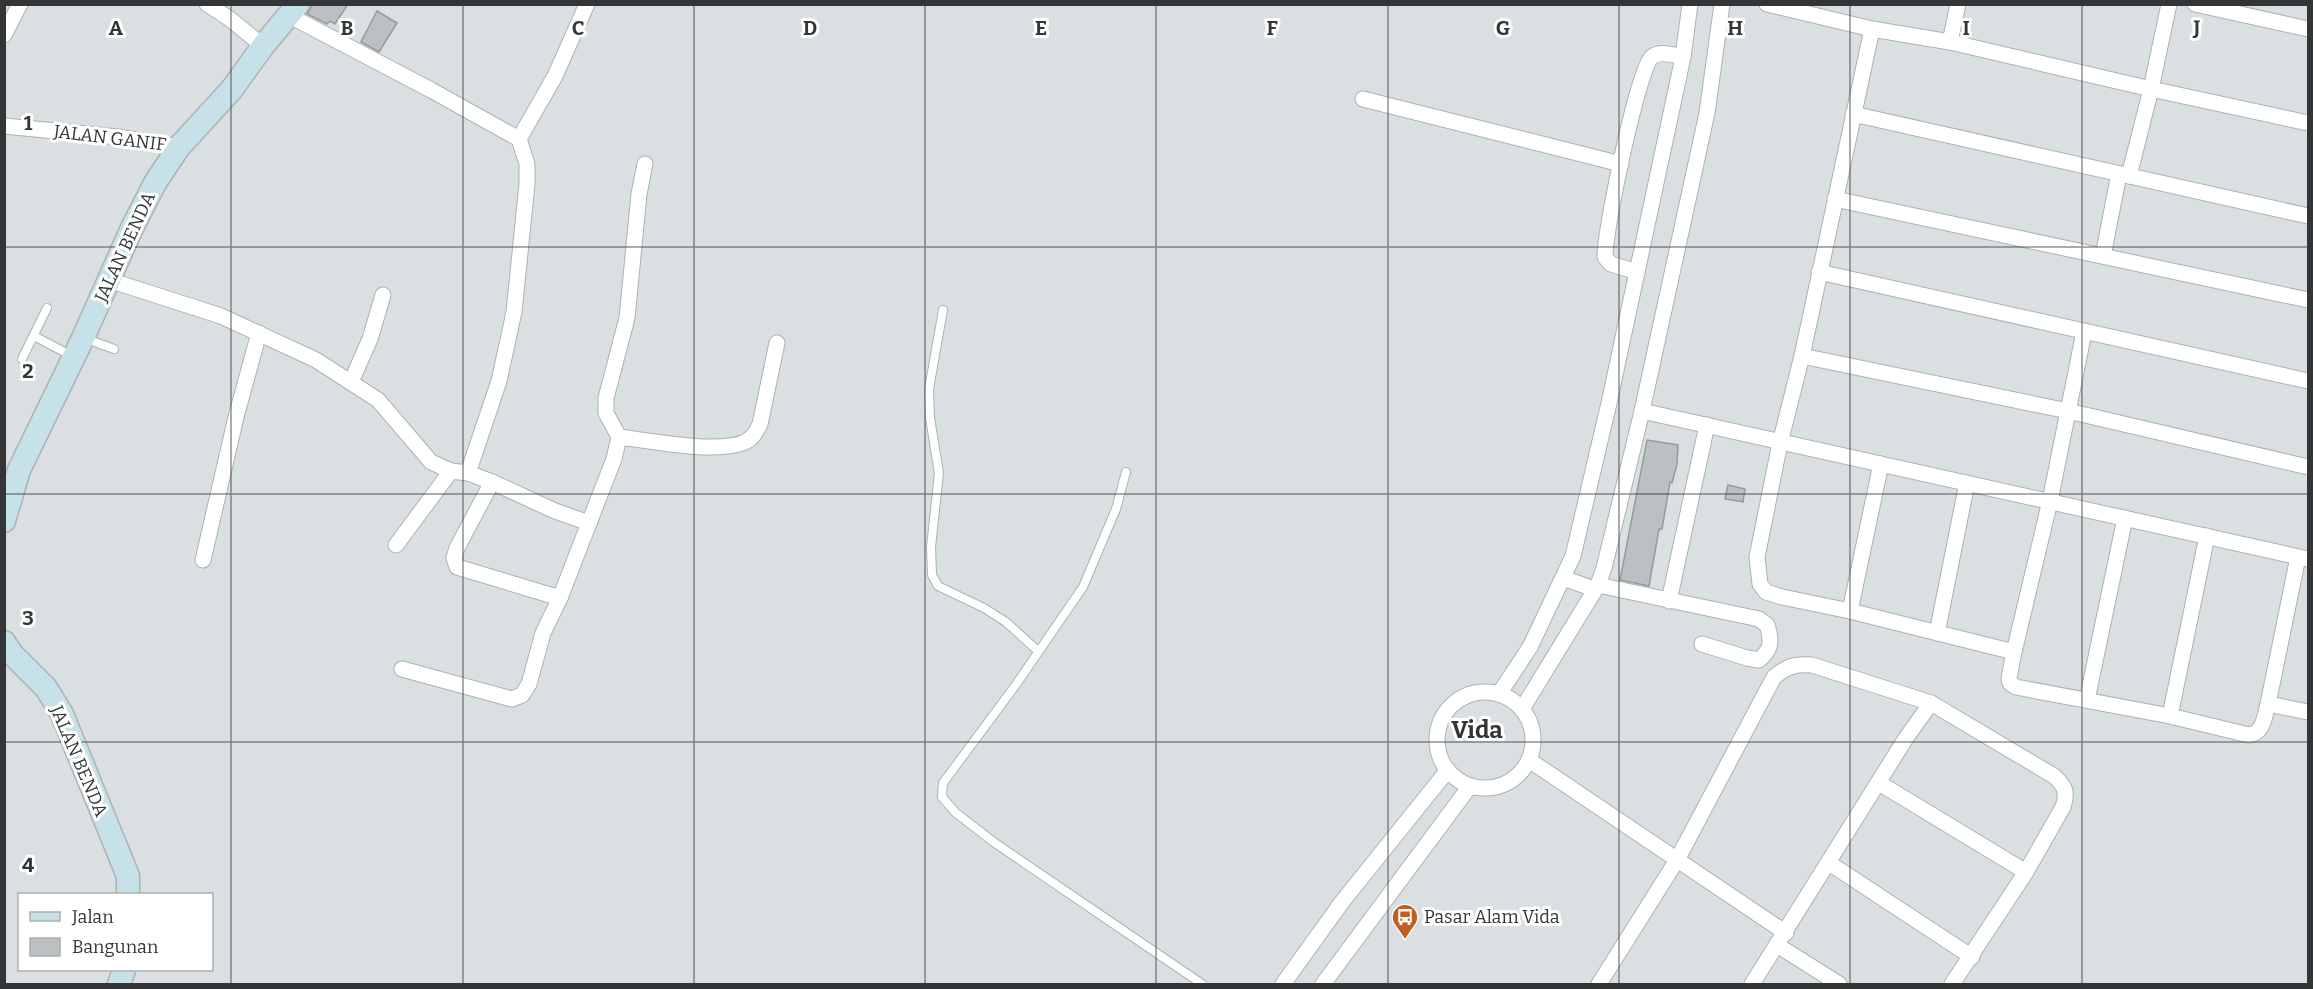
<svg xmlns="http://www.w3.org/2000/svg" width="2313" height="989" viewBox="0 0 2313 989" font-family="Bitter,serif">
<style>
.building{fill:#bbc1c2;stroke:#959b9c;stroke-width:1.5}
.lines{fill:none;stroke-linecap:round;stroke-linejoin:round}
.lane-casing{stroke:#acb2b4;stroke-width:10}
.street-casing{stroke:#acb2b4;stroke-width:17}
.secondary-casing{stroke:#acb2b4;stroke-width:25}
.lane{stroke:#fff;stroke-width:8}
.street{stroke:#fff;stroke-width:15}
.secondary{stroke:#c6e2e8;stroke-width:22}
.grid{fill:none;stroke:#333536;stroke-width:1.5;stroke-opacity:0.55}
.labels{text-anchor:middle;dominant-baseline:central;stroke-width:6;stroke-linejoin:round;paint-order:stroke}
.street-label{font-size:18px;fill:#333536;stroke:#fff}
.poi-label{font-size:18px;fill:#333536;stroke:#fff;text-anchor:start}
.district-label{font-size:24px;font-weight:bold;fill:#333536;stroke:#fff}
.grid-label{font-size:20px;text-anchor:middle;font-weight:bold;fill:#333536;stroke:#fff;stroke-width:6;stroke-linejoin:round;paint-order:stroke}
</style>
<rect width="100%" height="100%" fill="#dae0e2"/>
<g class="building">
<path d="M313,4h35l-13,20 -5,-3 -3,3 -20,-10z"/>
<path d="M377,11l20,12 -18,29 -18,-10z"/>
<path d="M1647,440l31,5 -1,19 -5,19 -2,-1 -8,47h-3l-10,57 -29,-6z"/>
<path d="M1728,485l17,4 -2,13 -18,-3z"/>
</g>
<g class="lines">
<g class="lane-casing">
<g id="lane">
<path d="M943,310l-14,79 1,29 9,55 -8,74 1,28 6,11 46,22 22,14 32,29"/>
<path d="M34,336l38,20"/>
<path d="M84,338l30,11"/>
<path d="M22,359l25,-51"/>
<path d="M1126,472l-10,37 -33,78 -68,99 -72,97 -1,14 14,16 39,30 207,141"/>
</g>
</g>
<g class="street-casing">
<g id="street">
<path d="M207,4l23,15 33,27"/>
<path d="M1767,4l105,25 78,13 201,47 157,34"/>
<path d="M2195,4l113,25"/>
<path d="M290,16l141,74 88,49 8,25v20l-13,128 -15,69 -31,92"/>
<path d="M1872,29l-70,327 -22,87 -23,114 3,27 6,8 16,5 68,14 164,41"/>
<path d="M4,35l16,-31"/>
<path d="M1950,42l8,-38"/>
<path d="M1363,99l258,65"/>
<path d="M1853,114l455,102"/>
<path d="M4,126l114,11 61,10"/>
<path d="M519,139l36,-63 32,-72"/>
<path d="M2129,176l22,-87 18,-85"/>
<path d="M1835,199l473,101"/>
<path d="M2103,256l16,-82"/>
<path d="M1637,272l-26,-8 -6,-7c-1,-23 33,-189 47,-200 8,-7 21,-2 31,0"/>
<path d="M1819,272l489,109"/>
<path d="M109,280l112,36 95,44 62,40 53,62 20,9 17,2 24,9 63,29 34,12 -29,75 -17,35 -14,51 -7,11 -10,4 -110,-30"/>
<path d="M2084,332l-34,169 -36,151 -5,26 1,5 6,4 154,29 79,19c15,-3 15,-17 19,-31l30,-147"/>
<path d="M1802,356l266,55 240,56"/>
<path d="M351,382l19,-43 13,-44"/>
<path d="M1642,411l666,148"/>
<path d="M619,437c31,4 99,17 126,5 8,-4 11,-10 15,-18l17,-81"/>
<path d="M492,482l-35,66 -3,10 3,9 103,31"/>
<path d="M589,523l25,-64 5,-22 -13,-24v-15l21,-80 12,-124 6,-30"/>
<path d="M396,545l55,-74"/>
<path d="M203,560l33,-143 23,-84"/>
<path d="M1563,578l31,11"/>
<path d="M1598,585l161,34 8,6c5,16 5,24 -8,35l-12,-2 -45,-14"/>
<path d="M1669,601l38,-176"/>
<path d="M1850,611l31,-147"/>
<path d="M1937,633l30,-150"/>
<circle cx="1485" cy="740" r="48"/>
<path d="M1499,694l31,-47 43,-91 36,-153 74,-346 7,-53"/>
<path d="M2087,700l38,-182"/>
<path d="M2268,704l40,8"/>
<path d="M1522,709l76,-124 6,-17 38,-157 65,-298 15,-109"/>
<path d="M2170,716l37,-180"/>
<path d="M1529,760l257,173"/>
<path d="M1879,783l147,89"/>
<path d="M1829,863l143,94"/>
<path d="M1777,945l62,39"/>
<path d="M1283,984l59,-82 106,-132"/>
<path d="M1323,984l147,-198"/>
<path d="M1599,984l78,-124 97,-183c13,-11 21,-13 38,-12l119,38 123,73c11,10 14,16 9,31l-37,65 -74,112"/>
<path d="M1752,984l154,-246 25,-35"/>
</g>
</g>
<g class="secondary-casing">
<g id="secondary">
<path d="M4,521l15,-51 64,-132 49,-110 23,-45 24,-36 53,-58 31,-43 35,-42"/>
<path d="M4,642l8,12 34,34 16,26 66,162v18"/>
<path d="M119,984l5,-14"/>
</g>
</g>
<use href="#lane" class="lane"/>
<use href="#street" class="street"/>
<use href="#secondary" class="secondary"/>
</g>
<path class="grid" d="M231,4v980M463,4v980M694,4v980M925,4v980M1156,4v980M1388,4v980M1619,4v980M1850,4v980M2082,4v980M4,247h2304M4,494h2304M4,742h2304"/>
<defs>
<g id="bus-pin" transform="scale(1.35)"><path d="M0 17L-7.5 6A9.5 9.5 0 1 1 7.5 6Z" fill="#c15f22" stroke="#fff"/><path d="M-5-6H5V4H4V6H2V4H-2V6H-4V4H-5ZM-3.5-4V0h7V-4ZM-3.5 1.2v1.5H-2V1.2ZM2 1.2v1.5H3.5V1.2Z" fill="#fff"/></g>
</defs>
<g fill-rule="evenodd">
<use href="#bus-pin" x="1405" y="917"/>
</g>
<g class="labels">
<g class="street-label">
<text transform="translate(110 138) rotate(7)">JALAN GANIF</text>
<text transform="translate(125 247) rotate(-65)">JALAN BENDA</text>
<text transform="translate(79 761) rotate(67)">JALAN BENDA</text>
</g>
<g class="poi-label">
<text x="1424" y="917">Pasar Alam Vida</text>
</g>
<g class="district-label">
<text x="1477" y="730">Vida</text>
</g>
</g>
<g class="grid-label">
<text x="116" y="35">A</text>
<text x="347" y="35">B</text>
<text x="578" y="35">C</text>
<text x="810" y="35">D</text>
<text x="1041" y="35">E</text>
<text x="1272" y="35">F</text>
<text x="1503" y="35">G</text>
<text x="1735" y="35">H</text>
<text x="1966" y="35">I</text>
<text x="2197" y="35">J</text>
<text x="28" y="130">1</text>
<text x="28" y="378">2</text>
<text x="28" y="625">3</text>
<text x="28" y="872">4</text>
</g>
<rect width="2313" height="989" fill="none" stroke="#333536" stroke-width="12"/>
<rect x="18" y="893" width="195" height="78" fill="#ffffff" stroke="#adaeaf" stroke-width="1.5"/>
<rect x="30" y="912" width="30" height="9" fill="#c6e2e8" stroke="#adaeaf" stroke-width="1.5"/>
<text x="72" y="923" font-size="18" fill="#333536">Jalan</text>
<rect x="30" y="938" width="30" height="18" fill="#bbc1c2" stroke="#adaeaf" stroke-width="1.5"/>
<text x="72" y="953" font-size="18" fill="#333536">Bangunan</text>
</svg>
